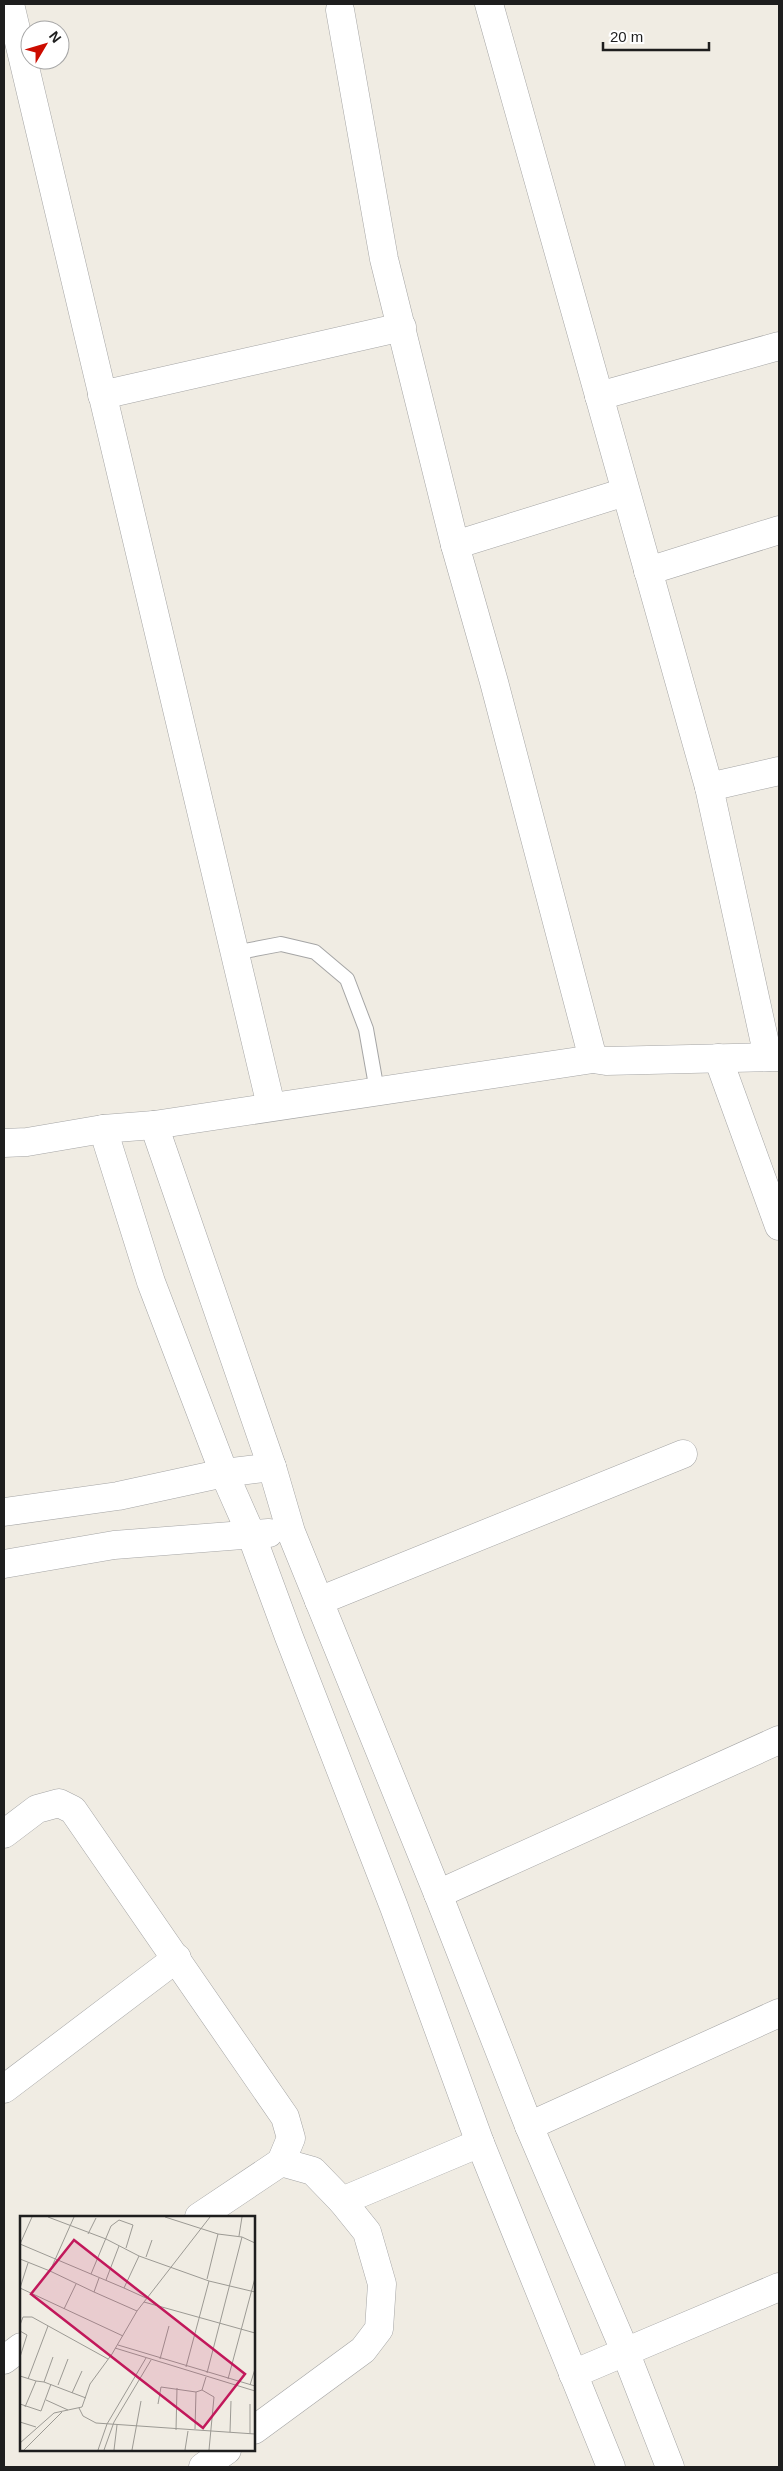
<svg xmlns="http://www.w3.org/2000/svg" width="783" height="2471" viewBox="0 0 783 2471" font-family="Arial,sans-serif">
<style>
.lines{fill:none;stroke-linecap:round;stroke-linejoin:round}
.service-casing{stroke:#a5a5a5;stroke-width:16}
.minor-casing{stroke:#a5a5a5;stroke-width:29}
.tertiary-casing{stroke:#a5a5a5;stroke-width:29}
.service{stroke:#fff;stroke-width:14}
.minor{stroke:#fff;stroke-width:28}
.tertiary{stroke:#fff;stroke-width:28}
.inset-road{fill:none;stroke:#9c9a94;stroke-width:1}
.view{fill:#c2185b;fill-opacity:0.15;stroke:#c2185b;stroke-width:2.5}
.inset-edge{fill:none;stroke:#1e1e1e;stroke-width:2.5}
</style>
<rect width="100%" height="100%" fill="#f0ece3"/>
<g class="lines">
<g class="service-casing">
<path id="service" d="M234,953l47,-9 34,8 32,27 19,50 11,62"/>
</g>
<g class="minor-casing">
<g id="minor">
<path d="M10,4l261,1102"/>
<path d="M489,4l220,783 70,-16"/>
<path d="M340,10l44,249 71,286 170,-53"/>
<path d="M102,395l300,-68"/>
<path d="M599,396l180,-50"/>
<path d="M455,545l39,137 99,377"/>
<path d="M648,571l131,-41"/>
<path d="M709,787l59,270"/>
<path d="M718,1058l61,168"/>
<path d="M154,1125l118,342 19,65 147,362 91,232 96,225 45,116"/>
<path d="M103,1129l48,153 73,191 27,61 38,103 105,270 86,236 131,324"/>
<path d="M4,1512l114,-16 106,-23 48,-6"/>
<path d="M4,1564l110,-19 155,-12"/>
<path d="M319,1601l364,-147"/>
<path d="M4,1834l33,-25 22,-6 14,7 212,307 6,21 -10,24"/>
<path d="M438,1894l341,-154"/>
<path d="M4,2089l173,-131"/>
<path d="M529,2126l250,-113"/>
<path d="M199,2217l82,-55 32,9 29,30"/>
<path d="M4,2360l17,-13"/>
<path d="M573,2374l206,-87"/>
<path d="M254,2430l109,-80 16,-21 3,-45 -15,-52 -25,-31 138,-58"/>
<path d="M203,2467l24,-17"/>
</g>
</g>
<g class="tertiary-casing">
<path id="tertiary" d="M4,1143l23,-1 76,-13 51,-4 439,-66 13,2 173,-4"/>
</g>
<use href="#service" class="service"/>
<use href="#minor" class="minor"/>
<use href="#tertiary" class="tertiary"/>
</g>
<g transform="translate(20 2216)">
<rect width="235" height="235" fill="#f0ece3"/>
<path class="inset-road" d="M28,1l58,22 33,17 70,25 46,11M145,1l53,17 24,3 13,6M68,18l8,-16M219,20l3,-19M0,28l104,44 15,-32M0,28l12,-27M126,41l6,-17M0,43l30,12 24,-54M30,55l44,21 5,-14M71,58l20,-48 8,-6 14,5 -7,23M187,63l11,-45M86,64l13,-34M0,72l103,48M0,72l8,-25M104,72l22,10M74,76l43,19M124,86l111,31M44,93l12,-25M0,109l3,-8h9l76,42M0,115l7,4 -7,22M98,129l137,41M95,132l140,43M140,143l9,-33M166,151l23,-86M187,157l35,-136M0,160l16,5 -11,26M186,161l-4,13 12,7 -5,53M8,163l20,-53M208,163l27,-101M16,165l8,1 9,-25M24,166l42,16M38,169l10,-26M230,169l5,-16M52,177l10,-22M26,184l22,10M0,188l21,7 10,-27M138,188l3,-17 35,5M59,192l4,8 13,7 159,11M0,206l16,5M175,213l1,-37 6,-2M156,214l1,-42M210,216l1,-31M230,218v-30M0,227l34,-30 28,-6 8,-23 22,-30 25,-43 73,-94M4,234l38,-38M78,234l9,-26 39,-66M84,234l10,-28 37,-62M94,234l3,-25M112,234l9,-49M165,234l3,-19"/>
<path class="view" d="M54,24l171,134 -42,54 -172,-134z"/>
<rect width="235" height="235" class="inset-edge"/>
</g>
<rect width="783" height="2471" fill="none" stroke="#1e1e1e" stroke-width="10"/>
<g transform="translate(45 45) rotate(52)"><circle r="24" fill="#ffffff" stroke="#a5a5a5"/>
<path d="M0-4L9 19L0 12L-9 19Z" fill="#cc0c00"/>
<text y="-8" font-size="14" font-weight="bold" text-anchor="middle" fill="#1e1e1e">N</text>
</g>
<path d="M603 42v8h106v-8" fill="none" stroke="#1e1e1e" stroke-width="2.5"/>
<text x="610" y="42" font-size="15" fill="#1e1e1e" stroke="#ffffff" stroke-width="4" paint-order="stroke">20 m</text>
</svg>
